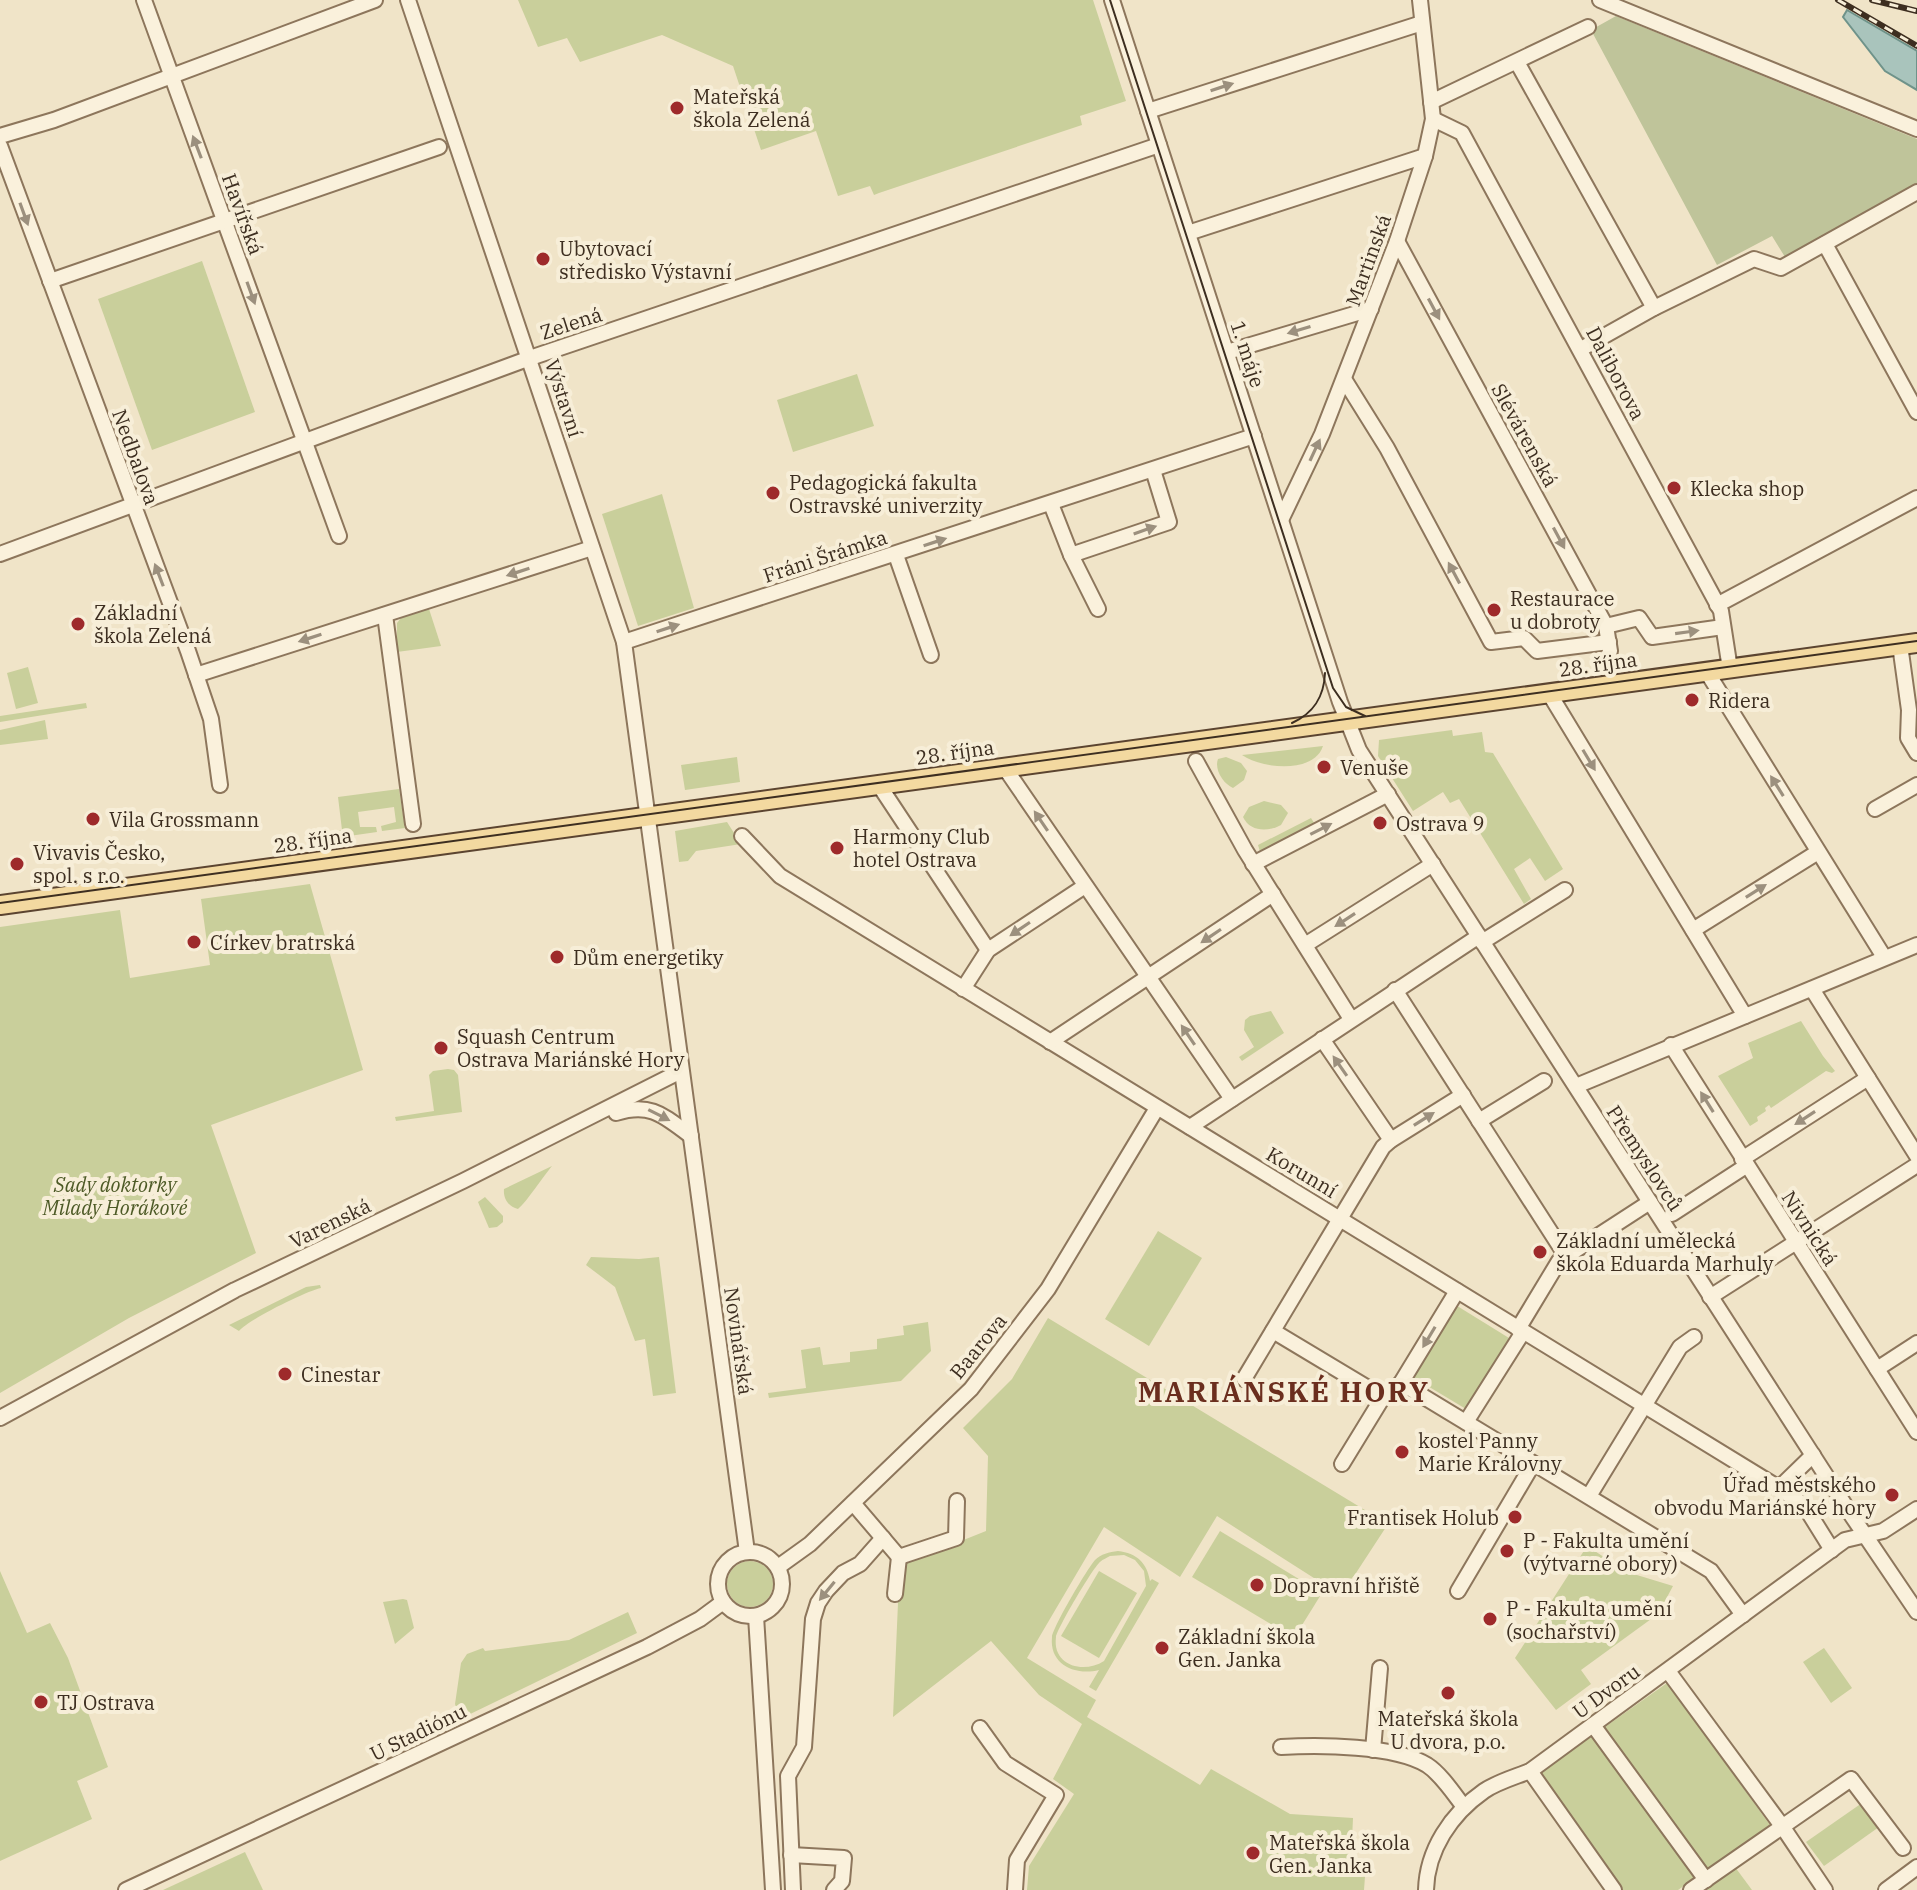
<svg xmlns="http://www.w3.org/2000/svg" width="1917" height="1890" viewBox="0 0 1917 1890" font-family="'IBM Plex Serif',serif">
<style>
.green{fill:#c9cf9b;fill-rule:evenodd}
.cemetery{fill:#bfc49a}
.water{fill:#a9c4bc;stroke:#6f938a;stroke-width:2}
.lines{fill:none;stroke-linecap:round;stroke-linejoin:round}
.minor-casing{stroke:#8d765c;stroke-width:18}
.major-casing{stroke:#5b4430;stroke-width:22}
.minor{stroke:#faf1dc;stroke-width:14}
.major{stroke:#f3d9a0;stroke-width:18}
.tram{stroke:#3d2e20;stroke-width:2}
.rail-casing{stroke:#3d2e20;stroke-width:6}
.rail{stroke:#f7eed8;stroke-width:3;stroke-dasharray:9;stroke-linecap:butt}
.oneway{fill:#9c907e}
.poi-dot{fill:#9e2a2b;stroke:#f7eed8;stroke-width:3}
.labels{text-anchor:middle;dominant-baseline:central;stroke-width:8;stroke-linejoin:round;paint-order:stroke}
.poi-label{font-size:20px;fill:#3d2e20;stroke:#f7eed8;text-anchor:start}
.street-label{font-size:20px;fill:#3d2e20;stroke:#f7eed8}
.park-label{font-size:20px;font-style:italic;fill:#4d5a26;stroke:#f7eed8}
.district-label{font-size:28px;font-weight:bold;letter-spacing:2px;fill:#6b2e1e;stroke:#f7eed8}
</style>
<rect width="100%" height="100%" fill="#f0e4c8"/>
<g class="green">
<path d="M518,0h575l33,101 -46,15 2,9 -203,68 -5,2 -4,-9 -32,10 -22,-65 -55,19 -28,-84 -71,-31 -82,27 -13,-24 -29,9z"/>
<path d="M202,261l53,151 -103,38 -54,-151z"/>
<path d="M857,374l17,52 -81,26 -16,-52z"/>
<path d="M662,494l32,114 -56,18 -36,-112z"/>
<path d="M429,609l12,37 -44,6v-29l4,-5z"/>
<path d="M28,667l10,36 -22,6 -9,-36z"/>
<path d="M86,703l1,5 -87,14v-6z"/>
<path d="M45,720l3,19 -48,6v-15z"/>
<path d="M1452,730l1,6 29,-4 3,20 8,1 70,116 -18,12 -15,-23 -16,11 17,30 -7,5 -65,-105 -9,4 -7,-11 -30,19 -35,-55 1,-16z"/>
<path d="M1323,746c-9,28 -61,23 -81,9z"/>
<path d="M737,757l3,25 -55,8 -4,-25z"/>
<path d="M1226,757l15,6 6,8 -3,9 -11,8c-10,-4 -19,-19 -15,-29z"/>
<path d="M399,789l6,39 -23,3 -1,-5 15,-4 -2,-15 -36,5 2,15h16l1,5 -63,9 -1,-5 29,-6 -4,-33z"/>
<path d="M1264,801l17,4 7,8 -7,12c-13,7 -31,7 -38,-8l6,-10z"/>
<path d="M1311,818l5,8 -55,29 -3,-10z"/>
<path d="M727,822l14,22 -45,7 -8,10 -9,1 -4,-31z"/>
<path d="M310,884l53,186 -152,55 45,128 -127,65 -129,75v-466l120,-17 10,68 80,-13 -9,-66z"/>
<path d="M1271,1011l13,22 -42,28 -3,-4 15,-10 -10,-17 1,-10 5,-4z"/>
<path d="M1801,1021l22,35 12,15 -3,2 -6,-2 -55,37 -2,-3 -4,3 1,3 -9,6 1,4 -8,5 -32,-50 35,-18 -5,-15z"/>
<path d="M448,1069l6,1 4,5 4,37 -66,9 -1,-4 39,-6 -5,-36 4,-4z"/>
<path d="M552,1166c-7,8 -26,37 -34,43 -9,-2 -15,-10 -14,-20z"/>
<path d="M485,1197l18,19v6l-6,5 -8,1 -11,-26z"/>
<path d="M1158,1231l44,27 -53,88 -44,-27z"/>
<path d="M591,1257l48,2 20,-2 17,136 -23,3 -8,-57 -10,2 -20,-54 -29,-22z"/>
<path d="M320,1285l1,3c-15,3 -73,32 -82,43l-10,-6 77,-38z"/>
<path d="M1454,1304l55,34 -43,71 -55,-33z"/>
<path d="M1048,1318l340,206 -32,49 -17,21 -122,-78 -37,61 -76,-50 -77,131 69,42 -9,17 113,68 11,-16 79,45 63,4 -2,43 15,2 -2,27h-337l2,-24 45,-72 -21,-15 29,-55 -43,-29 -48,-54 -98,76 5,-114 -7,-34 95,-38 2,-75 -25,-28 49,-49z"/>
<path d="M928,1322l3,29 -30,30 -132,17 -1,-5 38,-5 -5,-38 19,-3 3,18 27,-3v-10l27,-3v-10l27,-4 -1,-9z"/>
<path d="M1220,1531l102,62 -28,45 -102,-61z"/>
<path d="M1587,1546l40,26 46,14 -15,28 -77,56 10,14 -35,26 -41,-52z"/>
<path d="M1118,1551c19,2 29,12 32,30l2,-2 7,4 -63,108 -7,-4 10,-17c-23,6 -50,-5 -47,-33 1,-10 35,-68 43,-77 6,-6 14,-8 23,-9zM1110,1556l14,-1 11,5 9,11 2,15 -42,75c-20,13 -52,5 -48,-24 1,-8 36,-68 44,-75 3,-3 7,-4 10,-6z"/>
<circle cx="750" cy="1584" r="23"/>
<path d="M0,1571l27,62 23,-10 18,35 40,109 -31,14 15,38 -92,42z"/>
<path d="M1099,1571l38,22 -38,65 -38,-22z"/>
<path d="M403,1599l4,1 7,28 -19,16 -12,-42z"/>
<path d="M628,1612l9,21 -173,84 -6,-4 -3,-9 6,-41 6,-9 16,-6 2,3 84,-11z"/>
<path d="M1824,1648l28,40 -21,15 -28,-41z"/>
<path d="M1667,1683l103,142 -92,65h-56l-82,-117z"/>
<path d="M1862,1803l17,24 -55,39 -18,-24z"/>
<path d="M245,1852l18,38h-100z"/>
<path d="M1735,1867l17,23h-50z"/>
</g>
<path class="cemetery" d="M1616,16l301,123v46l-132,72 -13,-21 -55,29 -126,-235z"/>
<path class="water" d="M1847,10l70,41v39l-32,-19 -42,-54z"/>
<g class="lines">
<g class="minor-casing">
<g id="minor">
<path d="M144,0l195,536"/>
<path d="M408,0l216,642 123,910"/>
<path d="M1112,0l228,702 19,48 493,766 65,96"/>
<path d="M1600,0l317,129"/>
<path d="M1517,62l137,246"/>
<path d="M1431,102l157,-75"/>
<path d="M1148,111l274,-88"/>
<path d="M1433,119l29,14 259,478 9,58"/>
<path d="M0,136l54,-16 321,-120"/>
<path d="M0,146l188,505 23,68 9,66"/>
<path d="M1188,233l237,-77"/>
<path d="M1397,241l209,385 4,25"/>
<path d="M1825,244l92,168"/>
<path d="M50,281l389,-134"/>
<path d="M1581,349l73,-41 100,-49 27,9 136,-76"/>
<path d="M1227,352l144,-43"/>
<path d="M1344,379l43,69 104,194 33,-4 13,13 72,-9"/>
<path d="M1051,504l20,51 27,54"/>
<path d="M1281,520l41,-86 75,-193 28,-85 8,-37 -13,-119"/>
<path d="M0,554l530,-196 629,-213"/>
<path d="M896,555l35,100"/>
<path d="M1071,555l98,-33 -16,-52"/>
<path d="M1717,605l200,-107"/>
<path d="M385,615l28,209"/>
<path d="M1606,626l33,-8 13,19 71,-10"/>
<path d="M624,642l630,-206"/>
<path d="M1900,645l9,65 -1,28 9,15"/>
<path d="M1707,672l177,285"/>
<path d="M196,675l396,-127"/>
<path d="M1549,693l196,323"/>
<path d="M1196,761l49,89 106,169"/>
<path d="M1005,768l227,331"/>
<path d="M879,785l109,165"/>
<path d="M1875,809l42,-24"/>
<path d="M742,836l38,40 999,612 25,17 28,45"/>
<path d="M1253,864l135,-70"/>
<path d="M1693,930l125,-78"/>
<path d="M1482,942l83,-52"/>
<path d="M1305,945l128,-81"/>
<path d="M963,989l25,-39 97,-64"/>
<path d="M1812,989l105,167"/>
<path d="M1395,990l171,266"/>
<path d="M1322,1039l69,101"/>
<path d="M1050,1042l223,-148"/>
<path d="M1671,1045l246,387"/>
<path d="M1576,1086l341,-141"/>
<path d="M616,1113c35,-11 48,3 75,23"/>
<path d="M1479,1121l65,-40"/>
<path d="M1190,1127l289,-191"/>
<path d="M1742,1159l126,-81"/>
<path d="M1672,1214l74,-48"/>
<path d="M1710,1297l207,-132"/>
<path d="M1518,1329l41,-68 91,-59"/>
<path d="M1273,1331l110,66"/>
<path d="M1877,1369l40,-26"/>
<path d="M1244,1379l139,-232 8,-7 72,-45"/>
<path d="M1401,1383l310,188 32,44"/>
<path d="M0,1418l235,-128 228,-109 218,-110"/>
<path d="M1466,1422l57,-90"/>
<path d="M1342,1464l41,-67 18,-14 56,-92"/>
<path d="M1779,1488l34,-33"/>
<path d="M1589,1496l91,-149 14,-10"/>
<path d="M853,1503l46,54 57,-19 1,-37"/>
<circle cx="750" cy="1584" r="32"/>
<path d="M778,1567l32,-23 161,-155 77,-100 109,-181"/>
<path d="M1458,1591l75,-127"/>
<path d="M895,1594l4,-37"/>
<path d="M756,1616l17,274"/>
<path d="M1668,1671l114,155 43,64"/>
<path d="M1593,1725l113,155"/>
<path d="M980,1728l25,35 51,32 -39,65 -2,30"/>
<path d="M1281,1747c39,-2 113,-2 146,18 14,9 27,29 37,42"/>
<path d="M1373,1750l7,-82"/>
<path d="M1530,1771l84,119"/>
<path d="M791,1855l53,3 -2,23 -8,9"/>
<path d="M126,1890l521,-243 53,-28 23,-17"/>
<path d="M793,1890l-5,-114 16,-29 9,-128 5,-16 8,-12 17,-18 17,-9 23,-26"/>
<path d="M1426,1890c1,-40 25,-76 58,-99 13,-9 31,-14 46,-20l315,-231 38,-9 34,-22"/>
<path d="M1691,1890l160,-111 52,69"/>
<path d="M1886,1890l31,-23"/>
</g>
</g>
<g class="major-casing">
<path id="major" d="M0,905l1917,-262"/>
</g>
<use href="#minor" class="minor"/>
<use href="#major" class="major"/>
<g class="tram">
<path d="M1110,0l223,688 13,19 19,9"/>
<path d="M1292,723c22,-10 32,-26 33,-50"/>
<path d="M0,903l1917,-262"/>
</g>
<g class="rail-casing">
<g id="rail">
<path d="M1838,0l79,46"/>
<path d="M1872,0l45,11"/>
</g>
</g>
<use href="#rail" class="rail"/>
</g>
<defs><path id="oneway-solid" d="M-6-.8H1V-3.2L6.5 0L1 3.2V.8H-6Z" transform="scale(2)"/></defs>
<g class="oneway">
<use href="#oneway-solid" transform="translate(1222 87) rotate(-18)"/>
<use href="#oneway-solid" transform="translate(197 147) rotate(-111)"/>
<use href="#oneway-solid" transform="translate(24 214) rotate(70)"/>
<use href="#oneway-solid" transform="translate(251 293) rotate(70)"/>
<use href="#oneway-solid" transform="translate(1434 309) rotate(62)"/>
<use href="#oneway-solid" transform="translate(1299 330) rotate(163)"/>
<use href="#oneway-solid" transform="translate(1315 450) rotate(-65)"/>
<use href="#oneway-solid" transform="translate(1145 530) rotate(-19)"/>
<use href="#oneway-solid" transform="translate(1559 538) rotate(62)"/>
<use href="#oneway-solid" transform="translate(935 542) rotate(-18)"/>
<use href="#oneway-solid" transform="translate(518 572) rotate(162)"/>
<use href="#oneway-solid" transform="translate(1454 573) rotate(-118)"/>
<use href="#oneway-solid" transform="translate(159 575) rotate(-111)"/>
<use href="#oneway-solid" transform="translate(668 628) rotate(-18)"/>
<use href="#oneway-solid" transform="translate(1687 632) rotate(-8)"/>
<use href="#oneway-solid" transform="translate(310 638) rotate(162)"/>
<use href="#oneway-solid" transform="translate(1589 760) rotate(59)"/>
<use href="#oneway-solid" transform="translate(1777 786) rotate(-122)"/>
<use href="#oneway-solid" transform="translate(1041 821) rotate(-124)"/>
<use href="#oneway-solid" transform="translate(1321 829) rotate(-27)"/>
<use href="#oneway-solid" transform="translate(1756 891) rotate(-32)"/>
<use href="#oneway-solid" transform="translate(1345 920) rotate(147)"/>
<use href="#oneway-solid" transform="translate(1020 929) rotate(146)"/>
<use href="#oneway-solid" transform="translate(1211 936) rotate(146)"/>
<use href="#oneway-solid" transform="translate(1188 1035) rotate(-124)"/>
<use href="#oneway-solid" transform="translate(1340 1066) rotate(-125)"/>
<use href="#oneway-solid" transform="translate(1707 1102) rotate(-122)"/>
<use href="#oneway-solid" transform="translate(659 1115) rotate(27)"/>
<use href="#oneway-solid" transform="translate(1805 1118) rotate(147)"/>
<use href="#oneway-solid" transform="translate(1424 1119) rotate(-32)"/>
<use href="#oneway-solid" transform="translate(1429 1337) rotate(121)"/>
<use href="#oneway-solid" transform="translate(827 1591) rotate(129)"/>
</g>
<g class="poi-dot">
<circle cx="677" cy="108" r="8"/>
<circle cx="543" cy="259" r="8"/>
<circle cx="1674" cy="488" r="8"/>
<circle cx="773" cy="493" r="8"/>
<circle cx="1494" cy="610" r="8"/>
<circle cx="78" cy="624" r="8"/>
<circle cx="1692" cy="700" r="8"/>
<circle cx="1324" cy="767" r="8"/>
<circle cx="93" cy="819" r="8"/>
<circle cx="1380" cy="823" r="8"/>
<circle cx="837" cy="848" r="8"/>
<circle cx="17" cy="864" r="8"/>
<circle cx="194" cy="942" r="8"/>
<circle cx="557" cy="957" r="8"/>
<circle cx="441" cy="1048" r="8"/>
<circle cx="1540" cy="1252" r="8"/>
<circle cx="285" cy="1374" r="8"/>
<circle cx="1402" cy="1452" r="8"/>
<circle cx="1892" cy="1495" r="8"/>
<circle cx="1515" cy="1517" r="8"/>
<circle cx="1507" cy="1551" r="8"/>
<circle cx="1257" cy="1585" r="8"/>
<circle cx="1490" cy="1619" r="8"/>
<circle cx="1162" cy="1648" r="8"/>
<circle cx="1448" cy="1693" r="8"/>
<circle cx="41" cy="1702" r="8"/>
<circle cx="1253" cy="1853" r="8"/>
</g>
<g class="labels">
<g class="poi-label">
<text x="693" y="96">Mateřská<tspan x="693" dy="23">škola Zelená</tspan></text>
<text x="559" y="248">Ubytovací<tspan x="559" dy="23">středisko Výstavní</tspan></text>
<text x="789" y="482">Pedagogická fakulta<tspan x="789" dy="23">Ostravské univerzity</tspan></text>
<text x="1690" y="488">Klecka shop</text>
<text x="1510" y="598">Restaurace<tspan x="1510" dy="23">u dobroty</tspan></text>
<text x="94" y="612">Základní<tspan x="94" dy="23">škola Zelená</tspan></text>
<text x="1708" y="700">Ridera</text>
<text x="1340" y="767">Venuše</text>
<text x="109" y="819">Vila Grossmann</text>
<text x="1396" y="823">Ostrava 9</text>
<text x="853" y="836">Harmony Club<tspan x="853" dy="23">hotel Ostrava</tspan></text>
<text x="33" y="852">Vivavis Česko,<tspan x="33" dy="23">spol. s r.o.</tspan></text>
<text x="210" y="942">Církev bratrská</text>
<text x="573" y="957">Dům energetiky</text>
<text x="457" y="1036">Squash Centrum<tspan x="457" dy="23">Ostrava Mariánské Hory</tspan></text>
<text x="1556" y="1240">Základní umělecká<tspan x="1556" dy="23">škola Eduarda Marhuly</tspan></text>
<text x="301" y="1374">Cinestar</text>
<text x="1418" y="1440">kostel Panny<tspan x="1418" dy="23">Marie Královny</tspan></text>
<text x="1876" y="1484" text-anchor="end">Úřad městského<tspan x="1876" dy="23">obvodu Mariánské hory</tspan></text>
<text x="1499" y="1517" text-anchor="end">Frantisek Holub</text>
<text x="1523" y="1540">P - Fakulta umění<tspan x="1523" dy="23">(výtvarné obory)</tspan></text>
<text x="1273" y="1585">Dopravní hřiště</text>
<text x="1506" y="1608">P - Fakulta umění<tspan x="1506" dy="23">(sochařství)</tspan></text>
<text x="1178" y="1636">Základní škola<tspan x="1178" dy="23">Gen. Janka</tspan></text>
<text x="57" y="1702">TJ Ostrava</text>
<text x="1448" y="1718" text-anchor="middle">Mateřská škola<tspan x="1448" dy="23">U dvora, p.o.</tspan></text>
<text x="1269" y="1842">Mateřská škola<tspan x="1269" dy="23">Gen. Janka</tspan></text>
</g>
<g class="street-label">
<text transform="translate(243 214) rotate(70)">Havířská</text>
<text transform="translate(1368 260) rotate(-70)">Martinská</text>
<text transform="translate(571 323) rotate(-18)">Zelená</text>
<text transform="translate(1248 354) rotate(72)">1. máje</text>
<text transform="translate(1616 373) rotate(62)">Daliborova</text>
<text transform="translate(564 398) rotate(72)">Výstavní</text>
<text transform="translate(1525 435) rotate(61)">Slévárenská</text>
<text transform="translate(136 457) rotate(70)">Nedbalova</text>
<text transform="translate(825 556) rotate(-18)">Fráni Šrámka</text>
<text transform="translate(1598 664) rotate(-8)">28. října</text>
<text transform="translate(955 752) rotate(-8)">28. října</text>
<text transform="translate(313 840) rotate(-8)">28. října</text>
<text transform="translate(1645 1158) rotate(57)">Přemyslovců</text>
<text transform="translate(1302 1172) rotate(31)">Korunní</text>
<text transform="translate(330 1223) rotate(-26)">Varenská</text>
<text transform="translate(1810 1228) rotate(57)">Nivnická</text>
<text transform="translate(739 1341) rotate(82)">Novinářská</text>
<text transform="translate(978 1346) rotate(-51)">Baarova</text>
<text transform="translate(1606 1691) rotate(-36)">U Dvoru</text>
<text transform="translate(418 1732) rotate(-26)">U Stadiónu</text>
</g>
<g class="park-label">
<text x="115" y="1184">Sady doktorky<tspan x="115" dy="23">Milady Horákové</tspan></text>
</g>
<g class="district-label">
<text x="1284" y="1391">MARIÁNSKÉ HORY</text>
</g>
</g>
</svg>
